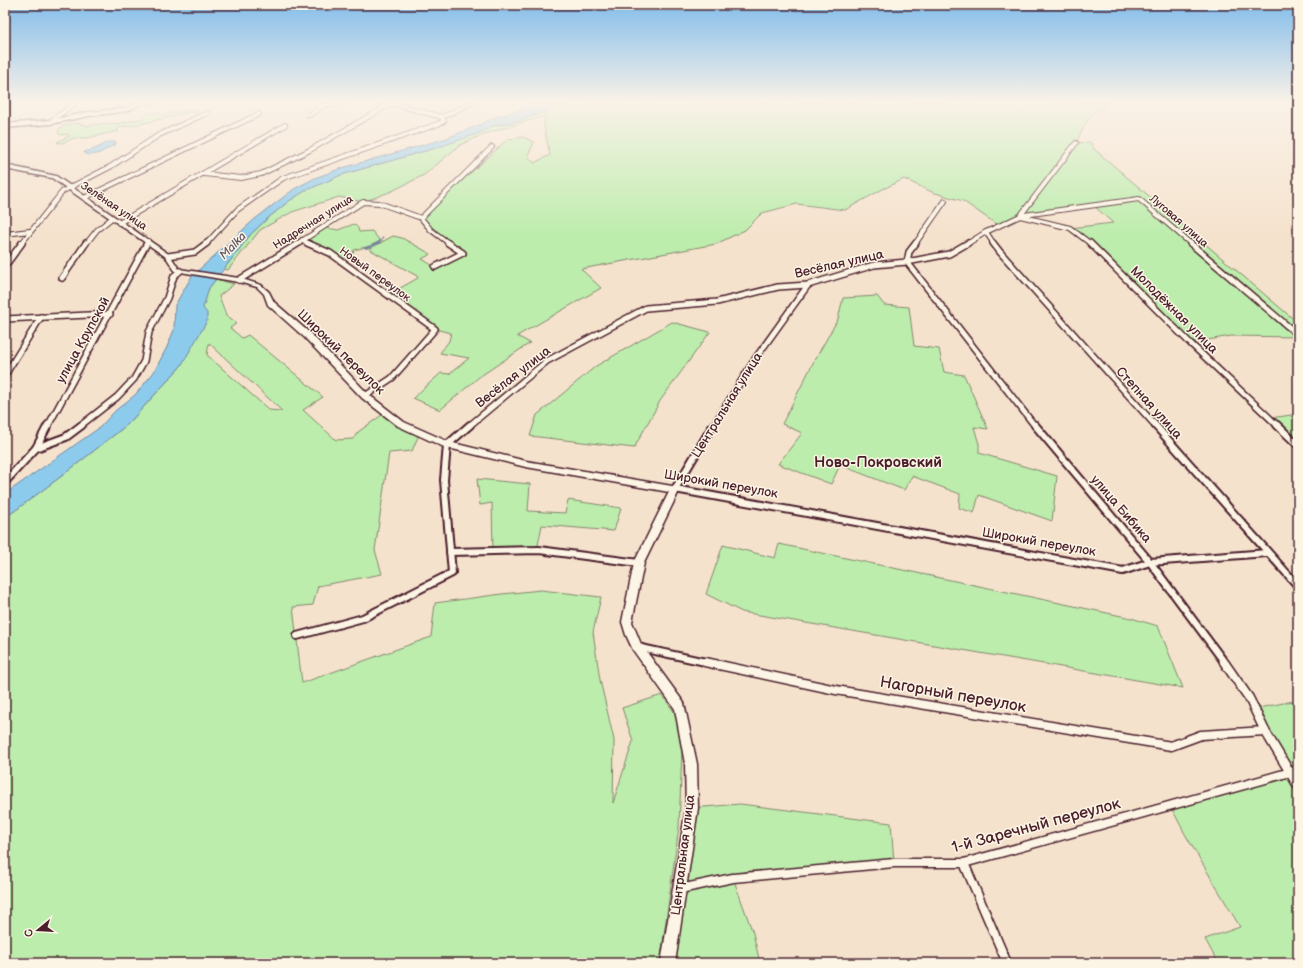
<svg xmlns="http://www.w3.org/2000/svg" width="1303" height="968" viewBox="0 0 1303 968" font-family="'Balsamiq Sans',sans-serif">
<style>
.green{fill:#bcedac;stroke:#83866c;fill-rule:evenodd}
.water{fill:#8dcbed;stroke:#72869f}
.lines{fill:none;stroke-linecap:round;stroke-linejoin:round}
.stream-far1{stroke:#72869f;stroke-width:1.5}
.stream{stroke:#72869f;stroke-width:2}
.river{fill:#8dcbed;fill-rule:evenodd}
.street-far3-casing{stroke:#4a1f2b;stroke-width:6}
.street-far2-casing{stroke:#4a1f2b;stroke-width:8}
.street-far1-casing{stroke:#4a1f2b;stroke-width:10}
.street-casing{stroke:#4a1f2b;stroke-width:11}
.secondary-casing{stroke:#4a1f2b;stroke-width:3}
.street-far3{stroke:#fcf5e5;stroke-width:4}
.street-far2{stroke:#fcf5e5;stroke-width:5}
.street-far1{stroke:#fcf5e5;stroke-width:6}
.street{stroke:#fcf5e5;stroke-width:8}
.secondary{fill:#fcf5e5;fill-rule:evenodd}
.labels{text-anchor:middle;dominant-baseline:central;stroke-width:3;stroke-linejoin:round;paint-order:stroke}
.far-street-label{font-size:11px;fill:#4a1f2b;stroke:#fcf5e5}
.far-water-label{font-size:12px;font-style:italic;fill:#5e5365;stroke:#fcf5e5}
.street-label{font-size:13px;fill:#4a1f2b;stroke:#fcf5e5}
.quarter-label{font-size:15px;font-weight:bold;fill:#4a1f2b;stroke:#fcf5e5}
.near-street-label{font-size:16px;fill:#4a1f2b;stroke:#fcf5e5}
</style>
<rect width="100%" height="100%" fill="#f5e2cd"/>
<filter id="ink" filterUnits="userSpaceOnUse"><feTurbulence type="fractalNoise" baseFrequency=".025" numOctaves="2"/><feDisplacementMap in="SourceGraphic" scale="8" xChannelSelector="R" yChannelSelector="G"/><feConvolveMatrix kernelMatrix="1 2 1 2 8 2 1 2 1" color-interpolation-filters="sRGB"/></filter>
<g filter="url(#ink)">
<g class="green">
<path d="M572,102h538c-3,6 -11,6 -16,10 -8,8 -13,21 -18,31l14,-1 4,7 204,174v14l-67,-1 -41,7 -105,-105 -15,-10 43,-5 -20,-18 -72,11 -22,10 -36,-25 -31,-9 -28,-13 -23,11 -36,20 -48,-6 -35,9 -17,17 -29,14 -135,25 20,19 -84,48 13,7 -51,34 -39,33 -27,-12 28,-25 8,1 20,-16 -29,-5 9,-12 2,-8 -16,-4 -47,-34 30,-17 -1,-2 -48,-27 24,-13 9,2 29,16 -9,5 13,8 28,-13 -32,-24 -10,-12 87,-79 15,-2 11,5 -6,14 6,7 16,-8 -6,-28 1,-11 -61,18 -24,11 -36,30 -32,16 -29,11 -24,-5 -47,15 -32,18 -32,40 -4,-1 27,-35 16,-15 22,-18 16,-10 36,-16 98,-28 53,-21 27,-5z"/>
<path d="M197,109l1,4h-12l-41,10 -29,5 3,3 -32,7h-13l-12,5 -5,-1 12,-6 -1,-2 -8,1 -2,-2 2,-5 6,-3 12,-2 9,3 18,-3 10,1 26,-5 8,-6h10l2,2z"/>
<path d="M354,224l4,4 1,4 13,-1 8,10 -10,5 -16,4 -1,4 -14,6 -37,-20 20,-13 16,3z"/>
<path d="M216,279l18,5 -15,12 7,19 11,8 -7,5 12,10 6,-3 75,62 -20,13 33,30 17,-1 5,-7 28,-20 34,20 -8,19 -23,2 -14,97 7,24 -64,12 -5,19 -20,2 9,76 129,-46 4,-34 67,-9 39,-4 60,7 -8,35 7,48 14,60 -1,63 20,-62 -11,-33 40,-13 13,18 7,38 -3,76 -19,136h-655v-445l58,-43 65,-51 53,-58 28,-78zM209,343l73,68 -13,-1 -62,-55z"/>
<path d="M877,296l7,9 25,2 5,39 25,3 5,23 20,3 24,54 -14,-2 5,17v9l78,23 -5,45 -73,-26 -5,18 -15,-5 1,-14 -48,-18 -8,14 -64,-25 -9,19 -53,-20 24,-31 -20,-9 31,-61 25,-44 5,-21z"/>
<path d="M672,322l38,10 -50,69 -26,47 -104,-12 7,-21 59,-49z"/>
<path d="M1298,414v31l-28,-27z"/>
<path d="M477,479l53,5 -2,27 37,2 3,-13 53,8 -7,23 -72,-6 -4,20 -4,5 -41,1 -1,-48 -12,2z"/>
<path d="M779,544l352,74 27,8 25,62 -441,-76 -36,-18 17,-49 52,13z"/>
<path d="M1298,700v263h-80l-13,-24 35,-12 -55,-93 -15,-29 120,-33 -36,-63z"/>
<path d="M740,804l151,19 3,40 -161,15 20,55 7,30h-92l24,-155z"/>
</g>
<g class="water">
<path d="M547,102h25l-53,19 -27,5 -12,7 -41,14 -98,28 -36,16 -16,10 -22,18 -16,15 -42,54 -6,20 4,5v8l-26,45 -53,58 -65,51 -58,43v-24l94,-66 17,-18 19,-15 19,-23 13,-25 7,-17 1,-25 17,-29 63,-57 39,-30 21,-11 24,-9 105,-30 35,-14 14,-7z"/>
<path d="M108,142h7l1,2c-12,6 -18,13 -31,10l-1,-2c9,-2 16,-5 24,-10z"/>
</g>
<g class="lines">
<path class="stream-far1" d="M378,244l5,-6"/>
<path class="stream" d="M366,248l13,-5"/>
<path class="river" d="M527,102h8l-3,10h-6l-1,-2z"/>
<g class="street-far3-casing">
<g id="street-far3">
<path d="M141,102h13"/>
<path d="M378,102l13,1 51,14"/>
<path d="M309,115l15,-10 15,-1 3,-2"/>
<path d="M50,122l26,-20"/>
<path d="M204,174l37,4 20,-4 49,-24 84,-48"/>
<path d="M84,198l175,-84"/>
<path d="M1024,215l115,-16 52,45"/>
<path d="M1020,216l50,12 21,16"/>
<path d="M421,218l10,12 19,14"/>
<path d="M119,223l166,-98"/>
<path d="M986,232l8,12"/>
<path d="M5,234l25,-3"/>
<path d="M302,240l8,4"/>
<path d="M21,244l42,-53 47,-24 49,-32 48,-22"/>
<path d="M86,244l11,-14 15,-12"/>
<path d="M147,244l1,-3"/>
<path d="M206,244l31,-34 46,-32 155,-54 6,-3 -2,-4 32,-15"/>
<path d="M297,244l66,-42 16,1 42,15 71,-71"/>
<path d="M915,244l30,-43"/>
<path d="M967,244l19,-12 34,-16 56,-73"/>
</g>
</g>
<g class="street-far2-casing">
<g id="street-far2">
<path d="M307,243l23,10 105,76 -43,49 -27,18"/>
<path d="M968,243l-19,11 -42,8 128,164"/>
<path d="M993,243l7,9 156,174"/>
<path d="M1090,243l100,100 88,83"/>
<path d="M1190,243l108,92"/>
<path d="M168,256l27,-4 12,-9"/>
<path d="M5,266l17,-23"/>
<path d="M435,267l28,-14 -15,-10"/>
<path d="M62,278l24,-35"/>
<path d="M239,280l60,-37"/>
<path d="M5,319l105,-5"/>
<path d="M5,375l36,-58"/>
<path d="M48,426l99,-183"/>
<path d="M80,426l37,-29 17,-18 10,-18 5,-29 18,-34 7,-22 6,-5"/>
<path d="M469,426l78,-65 99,-53 71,-6 61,-15 30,-2 66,-20 33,-3 2,-10 7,-9"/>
<path d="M713,426l42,-67 53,-74"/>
</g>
</g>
<g class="street-far1-casing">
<g id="street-far1">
<path d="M713,425l-38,64 448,82 27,-9 117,-9"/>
<path d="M1035,425l115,137 75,101"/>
<path d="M1155,425l143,161"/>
<path d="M1277,425l21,20"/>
<path d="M36,448l12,-23"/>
<path d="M5,482l31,-34 30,-11 16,-12"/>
<path d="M450,552l89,-2 100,13"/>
<path d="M297,636l66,-18 89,-45 -8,-93 3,-35 23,-20"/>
<path d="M637,647l73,16"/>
</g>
</g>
<g class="street-casing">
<g id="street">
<path d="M705,662l131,28 335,56 30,-11 64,-4"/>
<path d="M1224,662l25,36 16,33 33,55"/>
<path d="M964,863l43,100"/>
<path d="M680,889l53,-11 161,-15h70l334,-93"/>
</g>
</g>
<g class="secondary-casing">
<g id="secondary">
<path d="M139,102h6l-17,9 -39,5 -39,8 -45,4v-4l45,-4 39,-8 38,-4z"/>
<path d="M5,165l51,11 114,79 9,14 60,9 22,7 8,7 5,10 37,32 57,60 36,28 45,20 77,19 152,26 2,2 -36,74 -12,59 9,22 43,59 13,61 1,44 -23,155h-14l25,-155 -1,-44 -10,-55 -42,-59 -7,-15 -4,-13 12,-59 35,-71 -143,-25 -82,-20 -46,-21 -36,-28 -57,-60 -37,-33 -4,-11 -7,-7 -19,-5 -63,-11 -9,-14 -114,-79 -47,-9z"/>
</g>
</g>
<use href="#street-far3" class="street-far3"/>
<use href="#street-far2" class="street-far2"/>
<use href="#street-far1" class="street-far1"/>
<use href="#street" class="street"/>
<use href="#secondary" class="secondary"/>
</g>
</g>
<linearGradient id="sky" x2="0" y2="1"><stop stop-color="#83bdea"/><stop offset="0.43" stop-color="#faf2e8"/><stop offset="1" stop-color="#faf2e8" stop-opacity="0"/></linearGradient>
<rect width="1303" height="237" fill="url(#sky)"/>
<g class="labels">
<g class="far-street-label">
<text transform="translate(114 206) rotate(34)">Зелёная улица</text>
<text transform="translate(1179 221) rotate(41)">Луговая улица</text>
<text transform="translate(313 222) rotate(-32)">Надречная улица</text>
<text transform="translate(375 274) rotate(36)">Новый переулок</text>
</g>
<g class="far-water-label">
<text transform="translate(233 246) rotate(-46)">Malka</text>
</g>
<g class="street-label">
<text transform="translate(839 264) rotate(-13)">Весёлая улица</text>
<text transform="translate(1174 310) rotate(45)">Молодёжная улица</text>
<text transform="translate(83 340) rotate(-61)">улица Крупской</text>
<text transform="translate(341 352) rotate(44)">Широкий переулок</text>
<text transform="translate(513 377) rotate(-38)">Весёлая улица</text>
<text transform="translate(1149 403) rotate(48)">Степная улица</text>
<text transform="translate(727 405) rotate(-58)">Центральная улица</text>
<text transform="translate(721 484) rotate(10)">Широкий переулок</text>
<text transform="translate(1121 509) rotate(49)">улица Бибика</text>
<text transform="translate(1039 542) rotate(10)">Широкий переулок</text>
<text transform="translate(683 855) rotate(-83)">Центральная улица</text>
</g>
<g class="quarter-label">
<text x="878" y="462">Ново-Покровский</text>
</g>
<g class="near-street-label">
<text transform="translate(953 695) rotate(10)">Нагорный переулок</text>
<text transform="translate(1036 826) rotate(-15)">1-й Заречный переулок</text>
</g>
</g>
<rect width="1303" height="968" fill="none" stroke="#fcf5e5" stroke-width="20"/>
<rect x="10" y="10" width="1283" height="948" fill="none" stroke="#4a1f2b" stroke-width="1.5" filter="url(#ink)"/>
<g transform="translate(38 930) rotate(252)" stroke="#fcf5e5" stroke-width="3" paint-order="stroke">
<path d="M0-3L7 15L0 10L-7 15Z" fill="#4a1f2b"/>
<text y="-6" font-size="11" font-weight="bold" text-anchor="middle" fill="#4a1f2b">С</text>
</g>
</svg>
